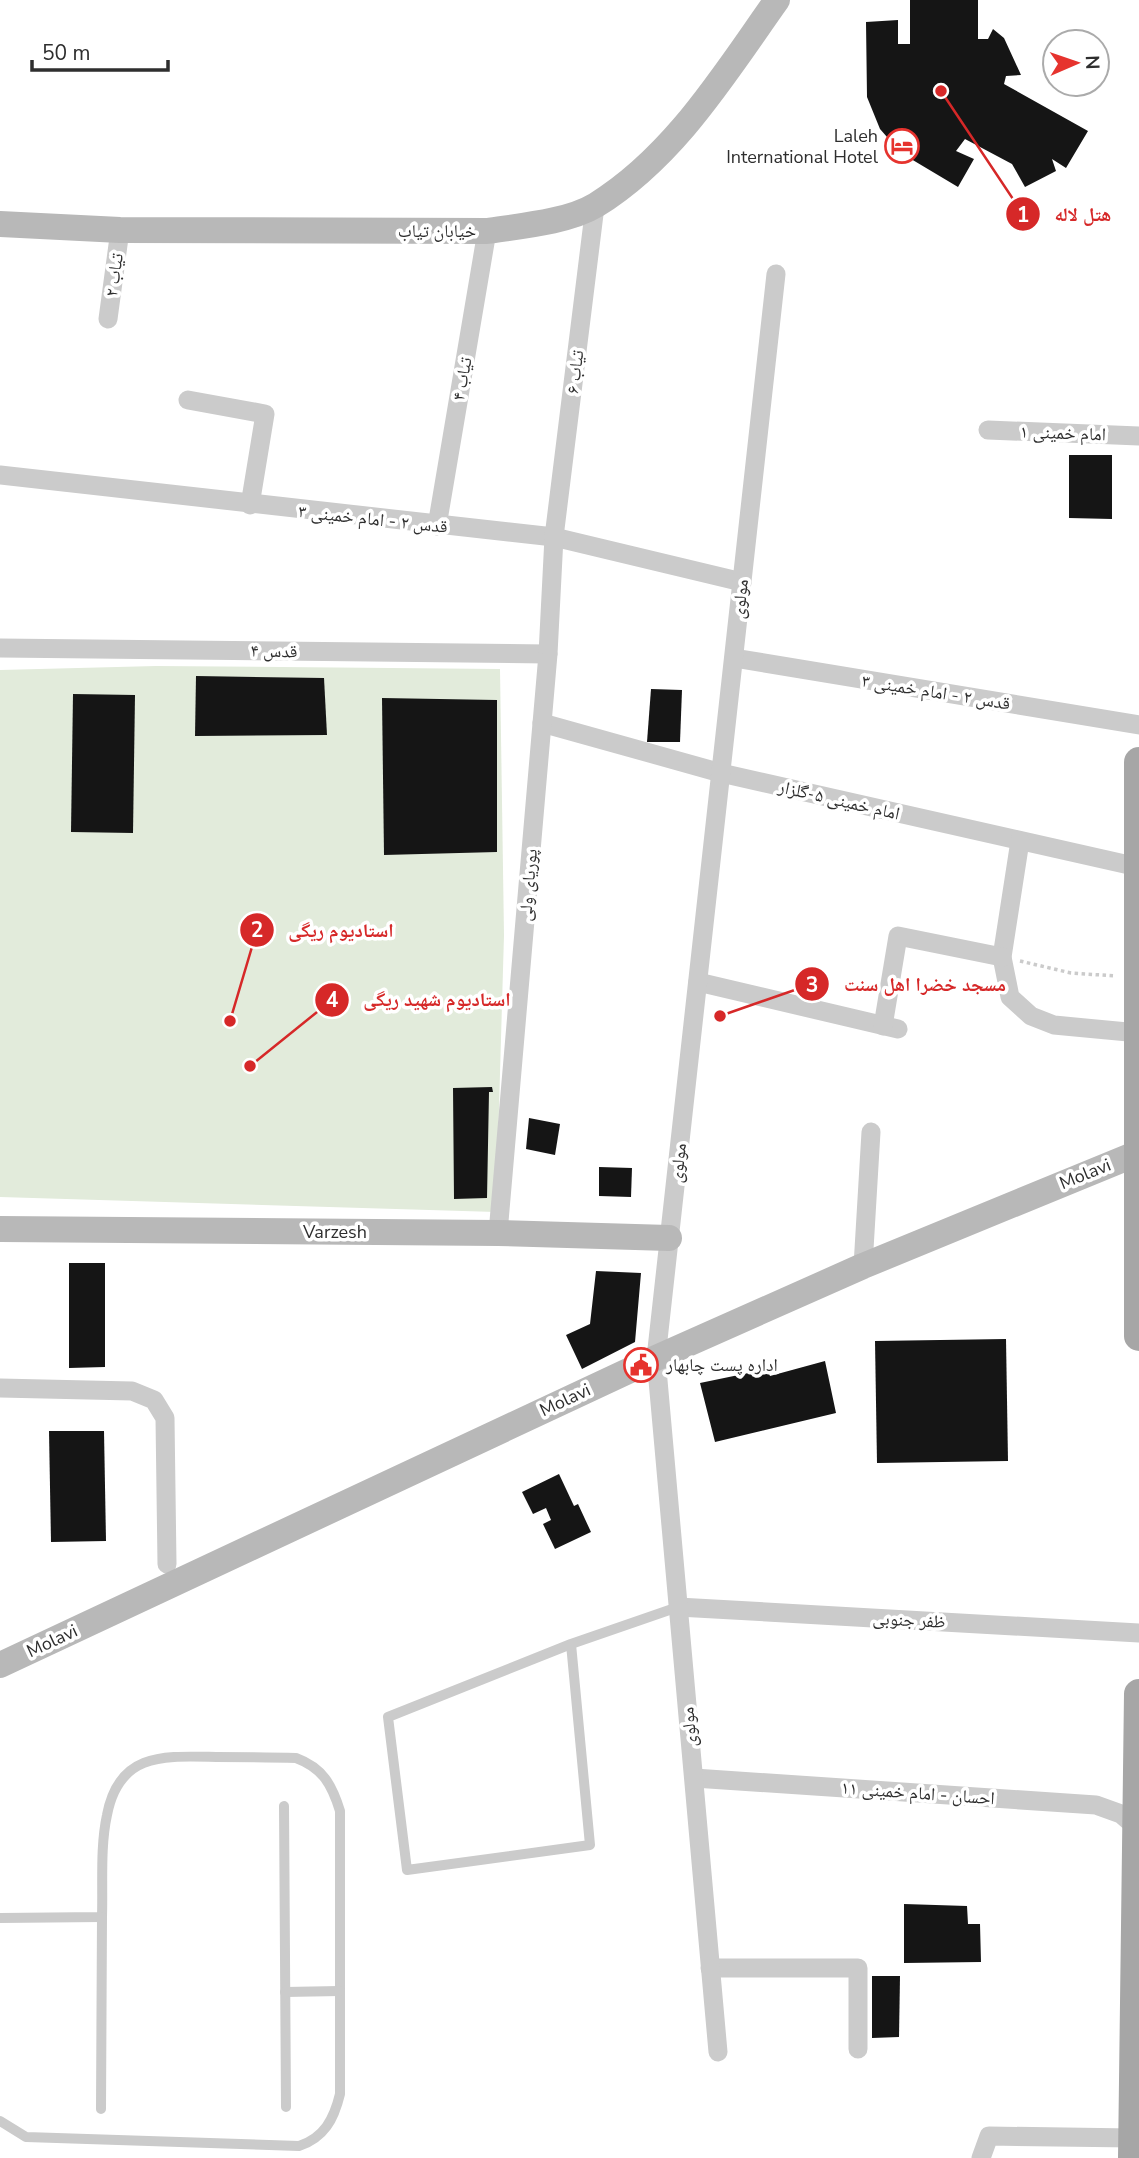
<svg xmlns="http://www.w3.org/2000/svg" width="1139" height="2158" viewBox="0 0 1139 2158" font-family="'Nunito Sans','Noto Naskh Arabic',sans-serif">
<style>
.green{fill:#e2ebdb}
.building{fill:#151515}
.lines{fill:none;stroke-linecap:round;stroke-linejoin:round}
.path{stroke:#cbcbcb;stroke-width:3.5;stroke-dasharray:3.5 3.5;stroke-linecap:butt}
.lane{stroke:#cbcbcb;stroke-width:10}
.street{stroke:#cbcbcb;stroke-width:19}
.secondary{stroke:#b8b8b8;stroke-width:26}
.primary{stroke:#a6a6a6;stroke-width:30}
.labels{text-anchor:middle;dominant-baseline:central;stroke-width:7;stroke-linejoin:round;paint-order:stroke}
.poi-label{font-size:18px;fill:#2e2e2e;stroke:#fff;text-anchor:end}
.street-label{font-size:18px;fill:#2e2e2e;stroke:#fff}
.leader{fill:none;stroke:#d62828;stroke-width:2.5}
.callout-dot{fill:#d62828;stroke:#fff;stroke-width:2.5}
.mark-label{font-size:21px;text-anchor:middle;font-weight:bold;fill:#fff}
.callout-label{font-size:19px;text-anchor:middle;font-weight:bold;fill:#d62828;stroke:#fff;stroke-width:7;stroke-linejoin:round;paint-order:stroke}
</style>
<rect width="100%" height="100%" fill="#fff"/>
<path class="green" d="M156,666l344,3 4,266 -8,277 -496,-15v-527z"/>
<g class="building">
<path d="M910,0h68v39h10l5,-10 11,9 17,37 -15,1 -2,8 84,47 -22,37 -14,-9 4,12 -31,16 -13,-23 -47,-25 -9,12 18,8 -16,28 -57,-34 -21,-24 -13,-32 -1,-75 32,-2v24h12z"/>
<path d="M1069,455h43v64l-43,-1z"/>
<path d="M196,676l128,2 3,57 -132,1z"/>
<path d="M651,689l31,1 -2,52h-33z"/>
<path d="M73,694l62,1 -2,138 -62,-1z"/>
<path d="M382,698l115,2v152l-113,3z"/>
<path d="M492,1087l1,5h-4l-2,106 -33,1 -1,-111z"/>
<path d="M529,1118l31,6 -5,31 -29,-6z"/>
<path d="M599,1167l33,1 -1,29 -32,-1z"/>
<path d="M69,1263h36v104l-36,1z"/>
<path d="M596,1271l45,2 -6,69 -53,27 -16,-34 24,-11z"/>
<path d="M1006,1339l2,122 -131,2 -2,-122z"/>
<path d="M825,1361l11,52 -121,29 -15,-59 67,-14 3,7z"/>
<path d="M49,1431h55l2,110 -55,1z"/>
<path d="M559,1474l15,32 4,-2 13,28 -36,17 -12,-25 8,-4 -5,-12 -13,6 -11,-22z"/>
<path d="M904,1904l63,2 1,18h12l1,38 -77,1z"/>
<path d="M872,1976h28l-1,61 -27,1z"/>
</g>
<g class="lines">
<path class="path" d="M1020,961l51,12 45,3"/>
<g class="lane">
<path d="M571,1644l19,201 -183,25 -19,-153 183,-73 107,-37"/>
<path d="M284,1806l2,301"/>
<path d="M0,1918l102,-1c1,-33 -2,-70 5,-102 12,-63 57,-59 109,-58 26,0 53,0 80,1 27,10 36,27 44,53v283c-6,25 -16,44 -41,52l-273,-9 -26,-16"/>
<path d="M285,1992l55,-1"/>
<path d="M101,2109l1,-192"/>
</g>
<g class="street">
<path d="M108,319l12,-89"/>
<path d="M188,400l77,14 -15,91"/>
<path d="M988,430l151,6"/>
<path d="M0,475l554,62 188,45"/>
<path d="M437,526l50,-295"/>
<path d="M0,648l548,6"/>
<path d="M734,658l405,67"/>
<path d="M542,723l179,50 417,94"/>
<path d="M1020,841l-18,116 8,40 21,19 23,9 85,8"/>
<path d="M698,982l200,47"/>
<path d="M883,1026l15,-90 104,21"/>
<path d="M498,1233l50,-579 6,-117 41,-331"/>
<path d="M863,1266l8,-134"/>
<path d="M0,1388l132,3 22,9 11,18 2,146"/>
<path d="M678,1607l461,26"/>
<path d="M694,1778l402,27 25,9 15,13"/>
<path d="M710,1968h148v81"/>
<path d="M718,2052l-62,-694 120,-1084"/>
<path d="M981,2158l8,-22 144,2"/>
</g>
<g class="secondary">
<path d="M0,224l120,6 367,1c33,-5 81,-9 109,-26 79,-49 129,-132 181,-205"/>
<path d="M0,1229l498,4 171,5"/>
<path d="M0,1665l656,-307 207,-92 275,-113"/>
</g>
<g class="primary">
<path d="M1139,762v574"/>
<path d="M1133,2158l6,-464"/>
</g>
</g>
<defs>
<g id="hotel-ring" transform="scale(1.75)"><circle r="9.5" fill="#fff" stroke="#e6332e" stroke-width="1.5"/><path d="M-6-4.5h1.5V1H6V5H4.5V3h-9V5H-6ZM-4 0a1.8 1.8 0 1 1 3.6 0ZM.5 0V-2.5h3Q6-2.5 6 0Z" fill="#e6332e"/></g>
<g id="civic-ring" transform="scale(1.75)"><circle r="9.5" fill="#fff" stroke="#e6332e" stroke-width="1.5"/><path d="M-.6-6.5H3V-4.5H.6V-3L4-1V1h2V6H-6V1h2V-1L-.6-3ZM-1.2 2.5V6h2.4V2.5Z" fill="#e6332e"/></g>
</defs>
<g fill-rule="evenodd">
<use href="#hotel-ring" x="902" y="146"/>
<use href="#civic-ring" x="641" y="1365"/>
</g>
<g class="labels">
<g class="poi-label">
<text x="878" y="136">Laleh<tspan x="878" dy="21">International Hotel</tspan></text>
<text x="666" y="1365" text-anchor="start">اداره پست چابهار</text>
</g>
<g class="street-label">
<text x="437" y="231">خیابان تیاب</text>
<text transform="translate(114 275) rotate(-82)">تیاب ۲</text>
<text transform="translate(575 372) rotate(-83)">تیاب ۶</text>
<text transform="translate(462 379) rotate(-80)">تیاب ۴</text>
<text transform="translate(1063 433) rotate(2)">امام خمینی ۱</text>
<text transform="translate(373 519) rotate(6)">قدس ۲ - امام خمینی ۳</text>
<text transform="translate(740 599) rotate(-84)">مولوی</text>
<text transform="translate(274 651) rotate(1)">قدس ۴</text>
<text transform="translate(936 692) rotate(9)">قدس ۲ - امام خمینی ۳</text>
<text transform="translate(839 800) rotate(13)">امام خمینی ۵-گلزار</text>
<text transform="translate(528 885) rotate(-85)">پوریای ولی</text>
<text transform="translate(678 1163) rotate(-84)">مولوی</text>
<text transform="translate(1085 1174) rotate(-22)">Molavi</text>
<text x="335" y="1232">Varzesh</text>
<text transform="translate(565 1400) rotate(-25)">Molavi</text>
<text transform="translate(909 1620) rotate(3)">ظفر جنوبی</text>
<text transform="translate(52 1641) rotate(-25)">Molavi</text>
<text transform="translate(689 1727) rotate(-95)">مولوی</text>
<text transform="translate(918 1793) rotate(4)">احسان - امام خمینی ۱۱</text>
</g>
</g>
<path class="leader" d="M941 91L1023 214M230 1021L257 930M720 1016L812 984M250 1066L332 1000"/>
<g class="callout-dot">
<circle cx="941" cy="91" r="7"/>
<circle cx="230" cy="1021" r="7"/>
<circle cx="720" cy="1016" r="7"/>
<circle cx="250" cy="1066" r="7"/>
<circle cx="1023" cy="214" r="18"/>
<circle cx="257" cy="930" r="18"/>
<circle cx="812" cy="984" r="18"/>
<circle cx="332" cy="1000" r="18"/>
</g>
<g class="mark-label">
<text x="1023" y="222">1</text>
<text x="257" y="937">2</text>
<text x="812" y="992">3</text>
<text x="332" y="1007">4</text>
</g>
<g class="callout-label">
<text x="1083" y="221">هتل لاله</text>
<text x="341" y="937">استادیوم ریگی</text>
<text x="925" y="991">مسجد خضرا اهل سنت</text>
<text x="437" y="1006">استادیوم شهید ریگی</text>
</g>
<g transform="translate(1076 63) rotate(88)"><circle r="33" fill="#ffffff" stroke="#ababab" stroke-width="2"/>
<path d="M0-5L12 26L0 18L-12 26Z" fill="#e6332e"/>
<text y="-10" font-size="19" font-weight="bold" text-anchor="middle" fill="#2e2e2e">N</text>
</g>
<path d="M32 60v10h136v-10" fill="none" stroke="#2e2e2e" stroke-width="3.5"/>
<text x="42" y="60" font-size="21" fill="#2e2e2e" stroke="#ffffff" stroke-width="5" paint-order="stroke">50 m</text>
</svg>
